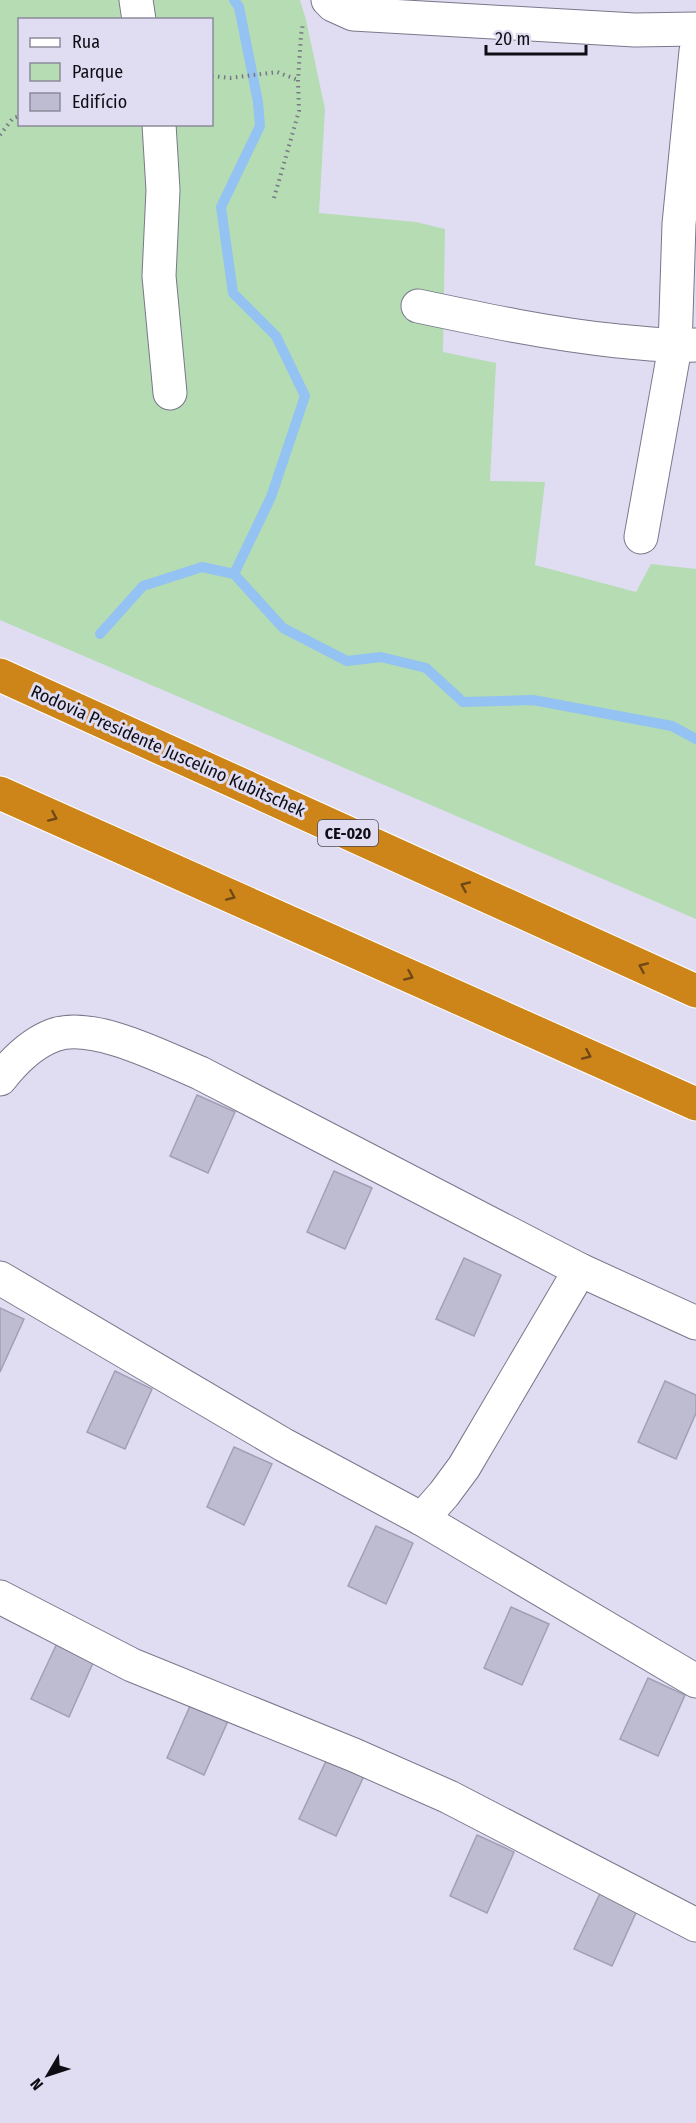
<svg xmlns="http://www.w3.org/2000/svg" width="696" height="2123" viewBox="0 0 696 2123" font-family="'Fira Sans Condensed',sans-serif">
<style>
.green{fill:#b5dcb3;fill-rule:evenodd}
.lines{fill:none;stroke-linecap:round;stroke-linejoin:round}
.stream{stroke:#93c2f3;stroke-width:10}
.building{fill:#bebcd1;stroke:#a2a0b4;stroke-width:1.5}
.street-casing{stroke:#7a778b;stroke-width:35}
.highway-casing{stroke:#fff;stroke-width:35}
.path{stroke:#797786;stroke-width:4;stroke-dasharray:1.5 4.5;stroke-linecap:butt}
.street{stroke:#fff;stroke-width:33}
.highway{stroke:#cd851a;stroke-width:33}
.oneway{stroke:#6e4917}
.labels{text-anchor:middle;dominant-baseline:central;stroke-width:6;stroke-linejoin:round;paint-order:stroke}
.shield{fill:#e0ddf3;stroke:#4d4b57;stroke-width:1.5}
.shield-label{font-size:16px;font-weight:bold;fill:#0e0d14}
.street-label{font-size:18px;fill:#0e0d14;stroke:#e0ddf3}
</style>
<rect width="100%" height="100%" fill="#e0ddf3"/>
<path class="green" d="M0,0h300l6,20 19,89 -6,104 97,9 29,7 -2,123 53,11 -6,118 55,1 -10,83 101,27 15,-28 45,5v350l-696,-299zM20,20h192v104h-192z"/>
<g class="lines">
<g class="stream">
<path d="M234,0l5,7 19,95 2,24 -39,81 12,86 43,43 29,60 -34,101 -37,77"/>
<path d="M100,634l43,-48 59,-19 32,7 49,54 64,33 34,-4 45,11 37,34 70,-2 139,26 24,13"/>
</g>
</g>
<g class="building">
<path d="M197,1095l38,17 -27,61 -38,-17z"/>
<path d="M334,1171l38,17 -27,61 -38,-17z"/>
<path d="M464,1258l37,17 -27,61 -38,-17z"/>
<path d="M0,1308l24,11 -24,53z"/>
<path d="M115,1371l37,18 -27,60 -38,-17z"/>
<path d="M665,1381l31,14v18l-20,46 -38,-17z"/>
<path d="M234,1447l38,17 -28,61 -37,-18z"/>
<path d="M376,1526l37,17 -27,61 -38,-18z"/>
<path d="M511,1607l38,17 -27,61 -38,-17z"/>
<path d="M59,1639l37,17 -27,61 -38,-18z"/>
<path d="M648,1678l37,17 -27,61 -38,-17z"/>
<path d="M194,1697l37,17 -27,61 -37,-17z"/>
<path d="M327,1759l37,17 -28,60 -37,-17z"/>
<path d="M477,1835l37,17 -27,61 -37,-17z"/>
<path d="M602,1889l37,17 -27,60 -38,-17z"/>
</g>
<g class="lines">
<g class="street-casing">
<g id="street">
<path d="M136,0l3,20"/>
<path d="M328,0l5,5 20,9 282,16 61,-1"/>
<path d="M159,124l4,66 -4,86 11,117"/>
<path d="M418,306c66,14 132,28 200,35 26,2 52,6 78,4"/>
<path d="M641,537l34,-190 4,-123 17,-173"/>
<path d="M0,1079c14,-18 32,-36 54,-44 39,-14 110,23 146,38l380,197 116,53"/>
<path d="M0,1278l284,167 138,74 274,162"/>
<path d="M422,1519l22,-25 20,-27 116,-197"/>
<path d="M0,1597l132,68 222,90 95,42 247,128"/>
</g>
</g>
<g class="highway-casing">
<g id="highway">
<path d="M0,675l696,316"/>
<path d="M0,793l696,311"/>
</g>
</g>
<g class="path">
<path d="M212,76l18,2 47,-6 21,8"/>
<path d="M0,135l13,-17 7,-2"/>
<path d="M274,198l25,-87 -1,-31 3,-45 2,-11"/>
</g>
<use href="#street" class="street"/>
<use href="#highway" class="highway"/>
</g>
<defs><path id="oneway-chevron" d="M-2-3.5L2.5 0L-2 3.5" fill="none" stroke-width="1.6" stroke-linecap="round" stroke-linejoin="round" transform="scale(1.5)"/></defs>
<g class="oneway">
<use href="#oneway-chevron" transform="translate(53 817) rotate(24)"/>
<use href="#oneway-chevron" transform="translate(465 886) rotate(-156)"/>
<use href="#oneway-chevron" transform="translate(231 896) rotate(24)"/>
<use href="#oneway-chevron" transform="translate(643 967) rotate(-156)"/>
<use href="#oneway-chevron" transform="translate(409 976) rotate(24)"/>
<use href="#oneway-chevron" transform="translate(587 1055) rotate(24)"/>
</g>
<g class="labels">
<rect class="shield" x="318" y="820" width="60" height="26" rx="4.5"/>
<g class="shield-label">
<text x="348" y="833">CE-020</text>
</g>
<g class="street-label">
<text transform="translate(168 751) rotate(24)">Rodovia Presidente Juscelino Kubitschek</text>
</g>
</g>
<rect x="18" y="18" width="195" height="108" fill="#e0ddf3" stroke="#8c8a9a" stroke-width="1.5"/>
<rect x="30" y="38" width="30" height="9" fill="#ffffff" stroke="#8c8a9a" stroke-width="1.5"/>
<text x="72" y="48" font-size="18" fill="#0e0d14">Rua</text>
<rect x="30" y="63" width="30" height="18" fill="#b5dcb3" stroke="#8c8a9a" stroke-width="1.5"/>
<text x="72" y="78" font-size="18" fill="#0e0d14">Parque</text>
<rect x="30" y="93" width="30" height="18" fill="#bebcd1" stroke="#8c8a9a" stroke-width="1.5"/>
<text x="72" y="108" font-size="18" fill="#0e0d14">Edifício</text>
<g transform="translate(48 2075) rotate(231)" stroke="#e0ddf3" stroke-width="4.5" paint-order="stroke">
<path d="M0-4.5L10 22L0 15L-10 22Z" fill="#0e0d14"/>
<text y="-9" font-size="16" font-weight="bold" text-anchor="middle" fill="#0e0d14">N</text>
</g>
<path d="M486 45v9h100v-9" fill="none" stroke="#0e0d14" stroke-width="3"/>
<text x="495" y="45" font-size="18" fill="#0e0d14" stroke="#e0ddf3" stroke-width="4.5" paint-order="stroke">20 m</text>
</svg>
